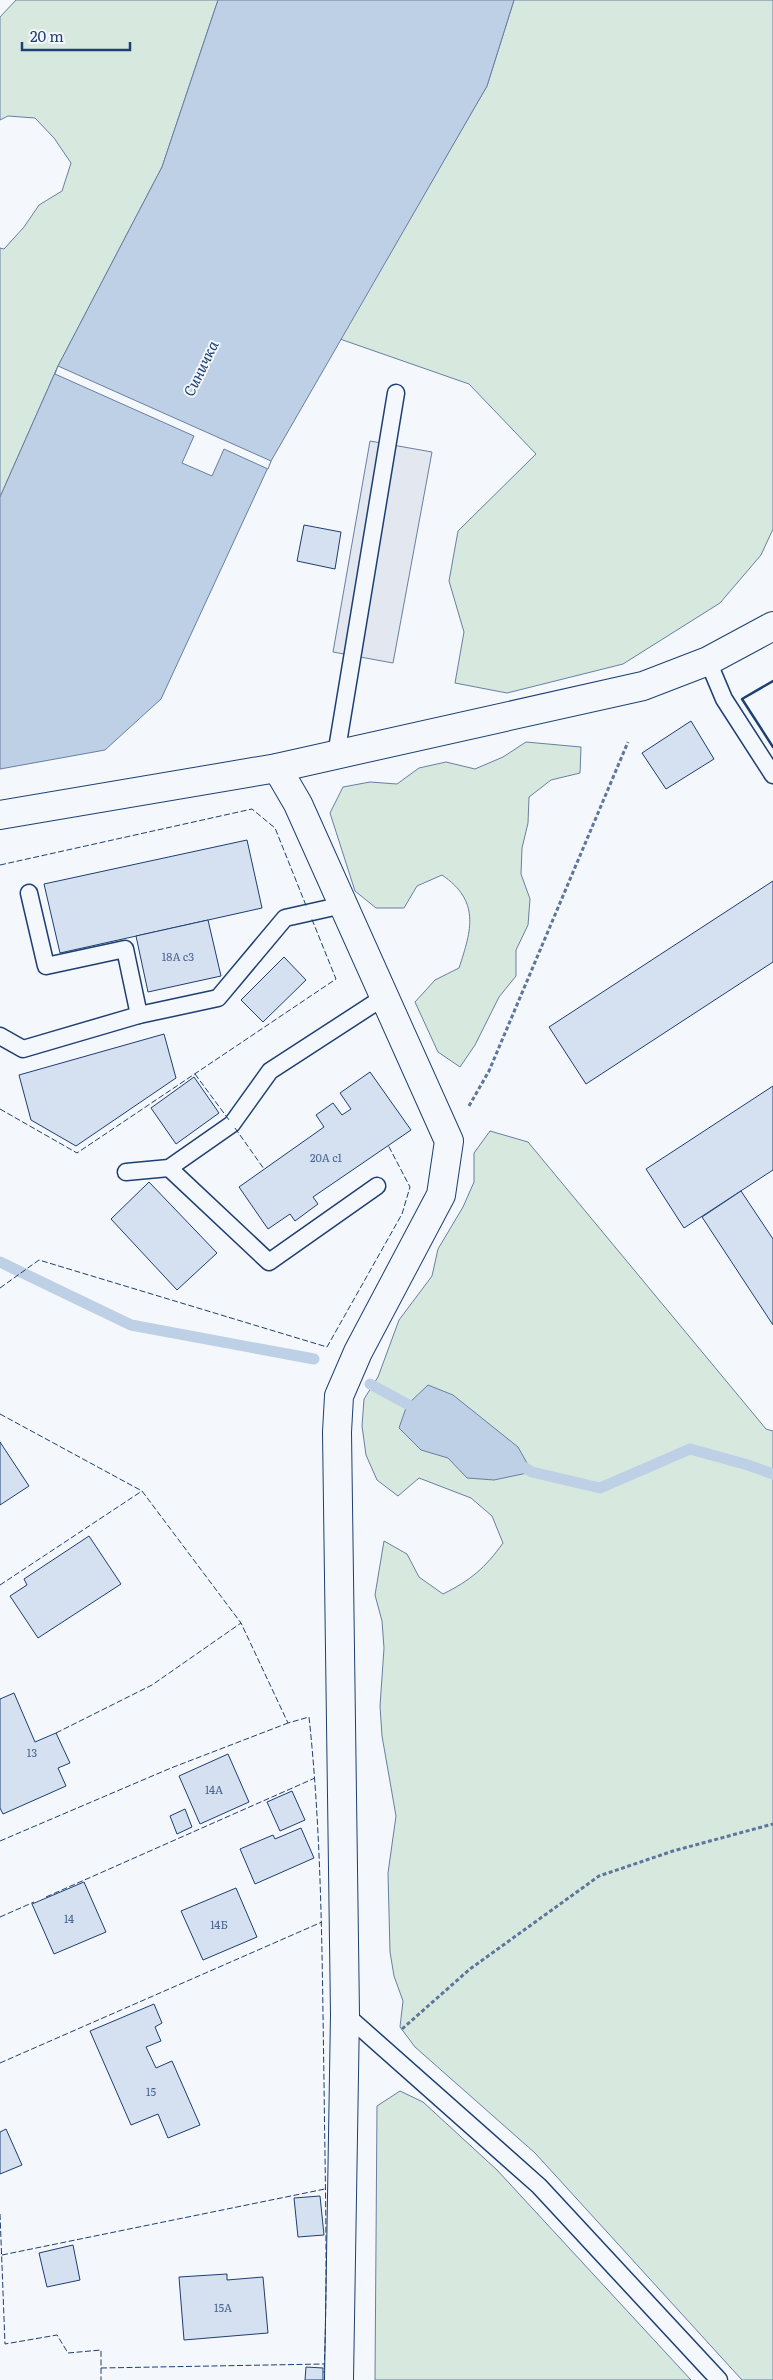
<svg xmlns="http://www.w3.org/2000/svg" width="773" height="2380" viewBox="0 0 773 2380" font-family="Literata,serif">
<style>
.green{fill:#d7e8df;stroke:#687fa3}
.parking{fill:#e3e8f0;stroke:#687fa3}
.water{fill:#bed0e5;stroke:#687fa3}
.pier{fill:#f4f7fb;stroke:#687fa3}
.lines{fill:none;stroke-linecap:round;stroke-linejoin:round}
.stream{stroke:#bed0e5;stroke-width:11}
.building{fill:#d5e0f0;stroke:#1d3f73}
.lane-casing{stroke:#1d3f73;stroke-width:19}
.street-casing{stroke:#1d3f73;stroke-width:30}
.path{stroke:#5e769c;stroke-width:3;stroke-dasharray:4 2.5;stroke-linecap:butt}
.lane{stroke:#f4f7fb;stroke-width:16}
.street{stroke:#f4f7fb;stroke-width:28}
.fence{stroke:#1d3f73;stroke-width:1;stroke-dasharray:6 2.5;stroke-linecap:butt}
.wall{stroke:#1d3f73;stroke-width:2.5}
.labels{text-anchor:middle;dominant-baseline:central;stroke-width:4;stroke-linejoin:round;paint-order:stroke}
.number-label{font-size:11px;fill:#4b6792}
.water-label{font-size:15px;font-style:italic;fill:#1d3f73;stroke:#f4f7fb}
</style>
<rect width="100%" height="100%" fill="#f4f7fb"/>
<g class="green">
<path d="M16,0h202l-56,167 -104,199 -58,131v-249l4,1 20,-22 15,-22 23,-14 9,-28 -17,-25 -19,-20 -27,-2 -8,4v-103z"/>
<path d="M514,0h259v529l-12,26 -41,48 -97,61 -116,29 -52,-10 9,-51 -15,-51 9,-50 78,-77 -67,-70 -129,-45 147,-253z"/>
<path d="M526,742l55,5 -1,26 -29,7 -22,17 -1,26 -6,25 -1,26 9,25 -2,26 -12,25v26l-17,21 -24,48 -15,22 -22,-15 -23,-50 20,-22 24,-12c13,-39 21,-67 -17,-93l-25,11 -13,22h-28l-21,-17 -25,-78 13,-26 27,-5 27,2 22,-16 27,-6 29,7 28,-12z"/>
<path d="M490,1131l38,11 238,287 7,2v949h-31l-207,-227 -120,-106 -15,-20 3,-26 -9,-25 -4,-24 -2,-79 8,-57 -14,-80 -2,-30 4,-58 -2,-27 -7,-26 9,-54 23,13 12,23 24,17c28,-14 42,-26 60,-51l-11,-27 -21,-18 -52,-20 -21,18 -21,-16 -11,-25 -4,-29 2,-27 14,-22 21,-57 33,-44 6,-27 25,-42 11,-25v-29z"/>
<path d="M400,2091l23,11 74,68 194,210h-316l2,-274z"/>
</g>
<path class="parking" d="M370,441l62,11 -39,211 -60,-11z"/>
<g class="water">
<path d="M218,0h296l-27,86 -216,375 -110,238 -56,51 -105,19v-272l58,-131 104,-199z"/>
<path d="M428,1385l25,10 65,52 14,25 -38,8 -27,-2 -19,-20 -27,-8 -22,-22 8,-23z"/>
</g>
<path class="pier" d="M58,366l213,95 -3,8 -44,-20 -12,27 -30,-13 12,-27 -139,-62z"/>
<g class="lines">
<g class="stream">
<path d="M0,1262l131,63 183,34"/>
<path d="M370,1384l50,27"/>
<path d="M520,1465l12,7 68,16 90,-39 58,16 25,9"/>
</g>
</g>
<g class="building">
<path d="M304,525l37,7 -6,37 -38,-8z"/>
<path d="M691,721l23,38 -48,30 -24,-36z"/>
<path d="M247,840l15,68 -202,45 -16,-69z"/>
<path d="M773,881v81l-187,122 -37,-57z"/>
<path d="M208,920l13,56 -73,16 -12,-56z"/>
<path d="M284,957l22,23 -43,42 -22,-22z"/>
<path d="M164,1034l12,44 -100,68 -45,-26 -12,-45z"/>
<path d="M370,1072l41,58 -98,67 5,7 -23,17 -5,-7 -22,15 -29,-42 85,-60 -8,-12 17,-12 9,12 9,-6 -11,-16z"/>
<path d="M194,1077l25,36 -43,31 -25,-36z"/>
<path d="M773,1086v84l-89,58 -38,-59z"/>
<path d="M149,1182l68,71 -40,37 -66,-71z"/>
<path d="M741,1191l32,48v86l-71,-108z"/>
<path d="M0,1442l29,44 -29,19z"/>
<path d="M89,1536l32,48 -83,54 -28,-42 17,-11 -3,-6z"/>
<path d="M14,1693l21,49 21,-9 14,30 -12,5 8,18 -63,28 -3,-6v-109z"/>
<path d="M228,1754l21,48 -49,22 -21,-48z"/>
<path d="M292,1791l13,29 -25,11 -13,-29z"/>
<path d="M185,1809l7,18 -15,7 -7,-18z"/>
<path d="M301,1828l13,30 -59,26 -15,-35 33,-14 2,4z"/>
<path d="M84,1882l22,50 -52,22 -22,-50z"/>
<path d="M236,1888l21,49 -54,23 -22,-49z"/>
<path d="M154,2004l8,19 -7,4 6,14 -15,6 10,21 16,-7 28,64 -32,13 -10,-24 -27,11 -41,-94z"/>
<path d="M6,2129l16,36 -22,9v-42z"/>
<path d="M320,2196l4,39 -26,2 -4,-39z"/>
<path d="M73,2245l7,35 -33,7 -8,-34z"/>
<path d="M227,2274v6l36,-3 5,56 -84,7 -5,-63z"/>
<path d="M306,2367l17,1v12h-18z"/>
</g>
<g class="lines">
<g class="lane-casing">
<g id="lane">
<path d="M708,661l16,38 49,76"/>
<path d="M336,755l60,-362"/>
<path d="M29,893l17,73 79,-17 14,66 79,-17 67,-80 58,-13"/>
<path d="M0,1036l23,13 116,-34"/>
<path d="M169,1168l100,94 108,-76"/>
<path d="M126,1172l43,-4 63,-44 38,-53 114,-74"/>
<path d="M345,2014l194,172 180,194"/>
</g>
</g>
<g class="street-casing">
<g id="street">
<path d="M277,768l21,36 151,337 -8,54 -83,157 -19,44 -2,36 8,582 -6,366"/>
<path d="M0,815l277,-47 366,-82 65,-25 65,-35"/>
</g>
</g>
<g class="path">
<path d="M469,1106l20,-35 139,-329"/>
<path d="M402,2029l68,-60 129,-93 74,-25 100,-27"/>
</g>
<use href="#lane" class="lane"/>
<use href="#street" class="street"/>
<g class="fence">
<path d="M0,865l252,-56 23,19 32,80"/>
<path d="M195,1074l34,46"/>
<path d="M0,1109l77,44 259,-174 -25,-62"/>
<path d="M235,1128l29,41"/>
<path d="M0,1288l39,-28 288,87 75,-133 8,-27 -22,-42"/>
<path d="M0,1414l142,77 99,132 47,100 21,-6c13,121 13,242 15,364 1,97 4,195 0,292"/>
<path d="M0,1585l142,-94"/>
<path d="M56,1733l96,-48 89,-62"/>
<path d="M0,1841l171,-73 117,-45"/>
<path d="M46,1897l269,-119"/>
<path d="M0,1917l34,-15"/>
<path d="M0,2063l322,-141"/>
<path d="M0,2214l5,130 52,-9 11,18 33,-3v30"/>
<path d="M2,2255l323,-66"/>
<path d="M101,2368l223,-4"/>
</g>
<path class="wall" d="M773,681l-31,18 31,48"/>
</g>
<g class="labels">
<g class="number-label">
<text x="178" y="956">18А с3</text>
<text x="326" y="1157">20А с1</text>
<text x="32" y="1752">13</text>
<text x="214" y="1789">14А</text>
<text x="69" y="1918">14</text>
<text x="219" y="1924">14Б</text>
<text x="151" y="2091">15</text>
<text x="223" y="2307">15А</text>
</g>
<g class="water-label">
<text transform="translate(200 368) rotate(-64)">Синичка</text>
</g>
</g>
<path d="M22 42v8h108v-8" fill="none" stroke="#1d3f73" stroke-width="2.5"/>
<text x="30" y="42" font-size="15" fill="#1d3f73" stroke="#f4f7fb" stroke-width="4" paint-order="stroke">20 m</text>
</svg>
